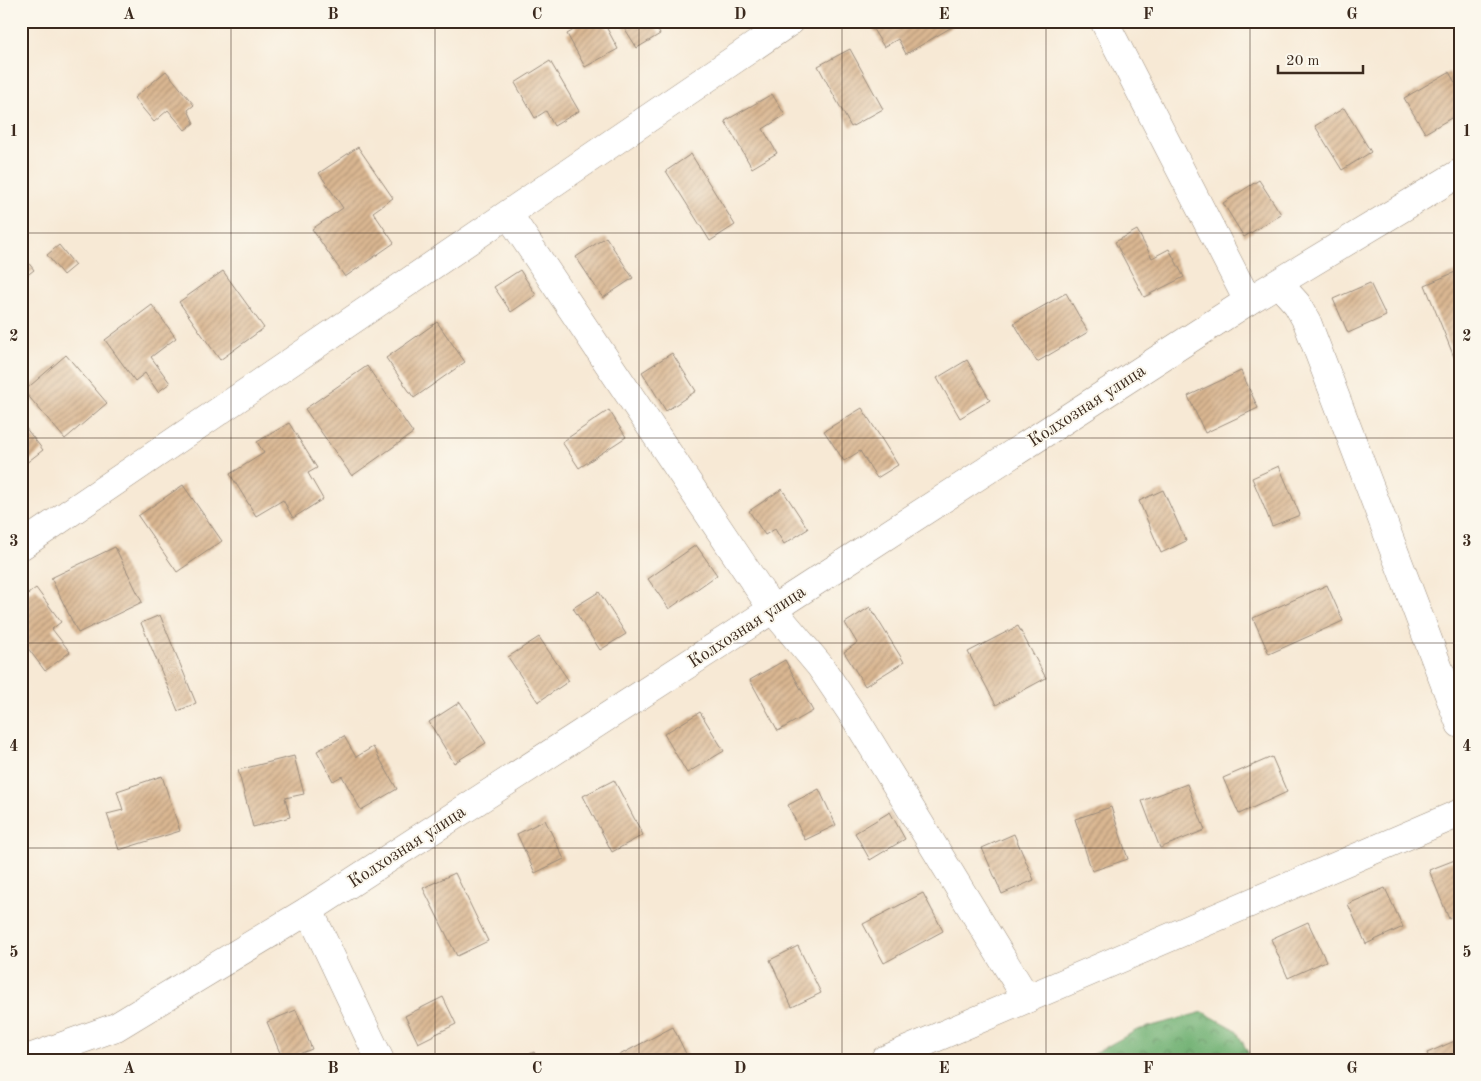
<svg xmlns="http://www.w3.org/2000/svg" width="1481" height="1081" viewBox="0 0 1481 1081" font-family="'Old Standard TT',serif">
<style>
.forest{fill:url(#forest-crowns);stroke:#556d48}
.building{fill:url(#building-hatch)}
.lines{fill:none;stroke-linecap:round;stroke-linejoin:round}
.minor-casing{stroke:#998a7a;stroke-width:29}
.minor{stroke:#fff;stroke-width:28}
.grid{fill:none;stroke:#3b2a1e;stroke-width:1;stroke-opacity:0.55}
.labels{text-anchor:middle;dominant-baseline:central;stroke-width:4;stroke-linejoin:round;paint-order:stroke}
.street-label{font-size:18px;fill:#3b2a1e;stroke:#fbf7ec}
.neatline{fill:none;stroke:#3b2a1e;stroke-width:2}
.grid-label{font-size:16px;text-anchor:middle;font-weight:bold;fill:#3b2a1e}
</style>
<defs>
<pattern id="forest-crowns" width="20" height="18" patternUnits="userSpaceOnUse" patternTransform="scale(1.25)"><rect width="20" height="18" fill="#6fb072"/><path d="M2 6a3 3 0 1 1 6 0M12 15a3 3 0 1 1 6 0" fill="none" stroke="#5c8f5d"/></pattern>
<pattern id="building-hatch" width="6" height="6" patternUnits="userSpaceOnUse" patternTransform="scale(1.25)"><rect width="6" height="6" fill="#dab792"/><path d="M-1 1l2-2M0 6l6-6M5 7l2-2" fill="none" stroke="#b29577"/></pattern>
</defs>
<rect width="100%" height="100%" fill="#fbf7ec"/>
<filter id="ink" filterUnits="userSpaceOnUse"><feTurbulence type="fractalNoise" baseFrequency=".02" numOctaves="2"/><feDisplacementMap in="SourceGraphic" scale="10" xChannelSelector="R" yChannelSelector="G"/><feConvolveMatrix kernelMatrix="1 2 1 2 8 2 1 2 1" color-interpolation-filters="sRGB"/></filter>
<filter id="wash" filterUnits="userSpaceOnUse"><feTurbulence type="fractalNoise" baseFrequency=".0096" numOctaves="4" result="noise"/><feDisplacementMap in="SourceGraphic" scale="20" xChannelSelector="R" yChannelSelector="G"/><feGaussianBlur stdDeviation="1.12" result="paint"/><feColorMatrix in="noise" values="0 0 0 0 0 0 0 0 0 0 0 0 0 0 0 0 0 1.4 0 .05"/><feComposite in="paint" operator="in"/></filter>
<g filter="url(#wash)">
<rect width="100%" height="100%" fill="#f7e9d5"/>
<path class="forest" d="M1203,1012l33,18 16,30h-170l55,-30z"/>
<g id="blocks">
<g class="building">
<path d="M573,21h30l15,28 -33,18 -18,-33 10,-6z"/>
<path d="M620,21h32l8,13 -23,14z"/>
<path d="M880,21h82l-56,33 -8,-15 -14,8 -13,-21z"/>
<path d="M850,49l33,60 -32,18 -33,-61z"/>
<path d="M550,61l29,50 -25,15 -8,-15 -11,7 -20,-35z"/>
<path d="M166,71l28,34 -6,5 6,13 -9,7 -17,-20 -14,12 -20,-24z"/>
<path d="M1449,72l11,19v22l-35,20 -21,-35z"/>
<path d="M772,94l13,21 -22,14 14,24 -25,15 -27,-47z"/>
<path d="M1344,108l27,44 -29,18 -27,-44z"/>
<path d="M358,147l35,51 -20,14 21,31 -49,34 -33,-48 31,-21 -24,-35z"/>
<path d="M691,154l44,71 -25,16 -44,-70z"/>
<path d="M1259,180l22,34 -37,23 -21,-34z"/>
<path d="M1137,230l15,28 17,-9 15,28 -40,20 -29,-55z"/>
<path d="M606,237l27,41 -30,20 -27,-41z"/>
<path d="M59,245l16,20 -12,10 -16,-20z"/>
<path d="M21,253l13,17 -13,10z"/>
<path d="M520,270l16,25 -25,17 -17,-25z"/>
<path d="M1460,270v90l-4,2 -31,-77z"/>
<path d="M223,271l41,57 -44,32 -41,-58z"/>
<path d="M1370,283l16,33 -38,17 -15,-34z"/>
<path d="M1066,293l22,39 -51,30 -23,-39z"/>
<path d="M152,305l24,33 -25,19 19,26 -12,9 -13,-19 -10,8 -30,-41z"/>
<path d="M437,322l28,40 -51,36 -28,-40z"/>
<path d="M672,353l24,38 -30,20 -24,-39z"/>
<path d="M66,355l41,48 -42,36 -41,-48z"/>
<path d="M967,360l23,40 -30,18 -23,-40z"/>
<path d="M367,366l46,67 -61,43 -47,-67z"/>
<path d="M1241,371l17,37 -53,25 -17,-37z"/>
<path d="M862,408l36,57 -21,13 -17,-27 -16,10 -20,-30z"/>
<path d="M609,410l17,27 -47,31 -17,-26z"/>
<path d="M21,422l22,28 -22,17z"/>
<path d="M289,423l28,45 -9,5 15,26 -30,19 -10,-18 -27,16 -26,-42 34,-21 -7,-11z"/>
<path d="M1279,466l21,49 -28,11 -20,-48z"/>
<path d="M183,485l39,56 -45,31 -39,-56z"/>
<path d="M782,489l26,40 -24,15 -9,-15 -10,6 -16,-24z"/>
<path d="M1163,490l23,51 -25,12 -22,-52z"/>
<path d="M696,545l21,30 -48,34 -21,-30z"/>
<path d="M115,547l27,55 -64,31 -27,-55z"/>
<path d="M1327,585l16,36 -74,33 -16,-36z"/>
<path d="M36,588l25,34 -9,7 18,23 -25,19 -18,-24 -6,4v-52z"/>
<path d="M599,592l27,42 -26,16 -27,-42z"/>
<path d="M870,607l34,55 -39,24 -21,-34 13,-9 -12,-20z"/>
<path d="M160,615l36,88 -18,8 -37,-88z"/>
<path d="M1018,626l28,52 -50,27 -28,-53z"/>
<path d="M539,637l30,44 -31,21 -30,-45z"/>
<path d="M785,660l28,51 -35,20 -28,-51z"/>
<path d="M460,702l26,41 -32,20 -25,-41z"/>
<path d="M700,712l24,39 -37,22 -23,-39z"/>
<path d="M344,736l12,21 17,-10 24,42 -36,21 -19,-34 -9,5 -16,-30z"/>
<path d="M294,756l10,38 -19,4 5,19 -37,10 -15,-57z"/>
<path d="M1272,757l15,35 -48,22 -16,-36z"/>
<path d="M162,776l18,55 -61,19 -12,-36 16,-4 -6,-19z"/>
<path d="M614,780l29,55 -31,17 -29,-56z"/>
<path d="M1187,784l18,46 -45,18 -18,-47z"/>
<path d="M819,789l17,36 -31,15 -17,-35z"/>
<path d="M1111,807l17,52 -36,12 -17,-52z"/>
<path d="M890,812l15,27 -35,21 -15,-27z"/>
<path d="M545,820l19,39 -29,14 -18,-39z"/>
<path d="M1014,834l20,46 -32,14 -20,-46z"/>
<path d="M1460,858v56l-11,5 -20,-49z"/>
<path d="M455,873l33,68 -31,15 -34,-68z"/>
<path d="M1385,888l18,39 -37,17 -18,-40z"/>
<path d="M923,893l20,38 -59,32 -21,-39z"/>
<path d="M1308,922l18,39 -38,17 -17,-39z"/>
<path d="M798,946l23,47 -29,14 -22,-47z"/>
<path d="M443,997l13,27 -38,19 -13,-27z"/>
<path d="M296,1010l16,39 -29,11 -16,-38z"/>
<path d="M673,1027l16,33h-79z"/>
<path d="M1457,1040l3,7v13h-30l-3,-7z"/>
<path d="M534,1052l4,8h-22z"/>
</g>
</g>
</g>
<g filter="url(#ink)">
<use href="#blocks" fill-opacity="0" stroke="#998a7a" stroke-width="1"/>
<g class="lines">
<g class="minor-casing">
<g id="minor">
<path d="M1104,21l144,280"/>
<path d="M509,215l264,395 47,56 37,55 170,278"/>
<path d="M1279,284l18,20 10,18 153,402"/>
<path d="M21,546l770,-525"/>
<path d="M309,910l71,150"/>
<path d="M24,1060l92,-33 193,-117 939,-609 212,-128"/>
<path d="M884,1060l576,-247"/>
</g>
</g>
<use href="#minor" class="minor"/>
</g>
</g>
<path class="grid" d="M231,21v1039M435,21v1039M639,21v1039M842,21v1039M1046,21v1039M1250,21v1039M21,233h1439M21,438h1439M21,643h1439M21,848h1439"/>
<g class="labels">
<g class="street-label">
<text transform="translate(1087 406) rotate(-33)">Колхозная улица</text>
<text transform="translate(747 627) rotate(-33)">Колхозная улица</text>
<text transform="translate(407 847) rotate(-33)">Колхозная улица</text>
</g>
</g>
<rect width="1481" height="1081" fill="none" stroke="#fbf7ec" stroke-width="55"/>
<path d="M1278 65v8h85v-8" fill="none" stroke="#3b2a1e" stroke-width="2.5"/>
<text x="1286" y="65" font-size="15" fill="#3b2a1e" stroke="#fbf7ec" stroke-width="4" paint-order="stroke">20 m</text>
<rect x="28" y="28" width="1426" height="1026" class="neatline"/>
<g class="grid-label">
<text x="129" y="19">A</text>
<text x="333" y="19">B</text>
<text x="537" y="19">C</text>
<text x="740" y="19">D</text>
<text x="944" y="19">E</text>
<text x="1148" y="19">F</text>
<text x="1352" y="19">G</text>
<text x="14" y="136">1</text>
<text x="1467" y="136">1</text>
<text x="14" y="341">2</text>
<text x="1467" y="341">2</text>
<text x="14" y="546">3</text>
<text x="1467" y="546">3</text>
<text x="14" y="751">4</text>
<text x="1467" y="751">4</text>
<text x="14" y="957">5</text>
<text x="1467" y="957">5</text>
<text x="129" y="1073">A</text>
<text x="333" y="1073">B</text>
<text x="537" y="1073">C</text>
<text x="740" y="1073">D</text>
<text x="944" y="1073">E</text>
<text x="1148" y="1073">F</text>
<text x="1352" y="1073">G</text>
</g>
</svg>
